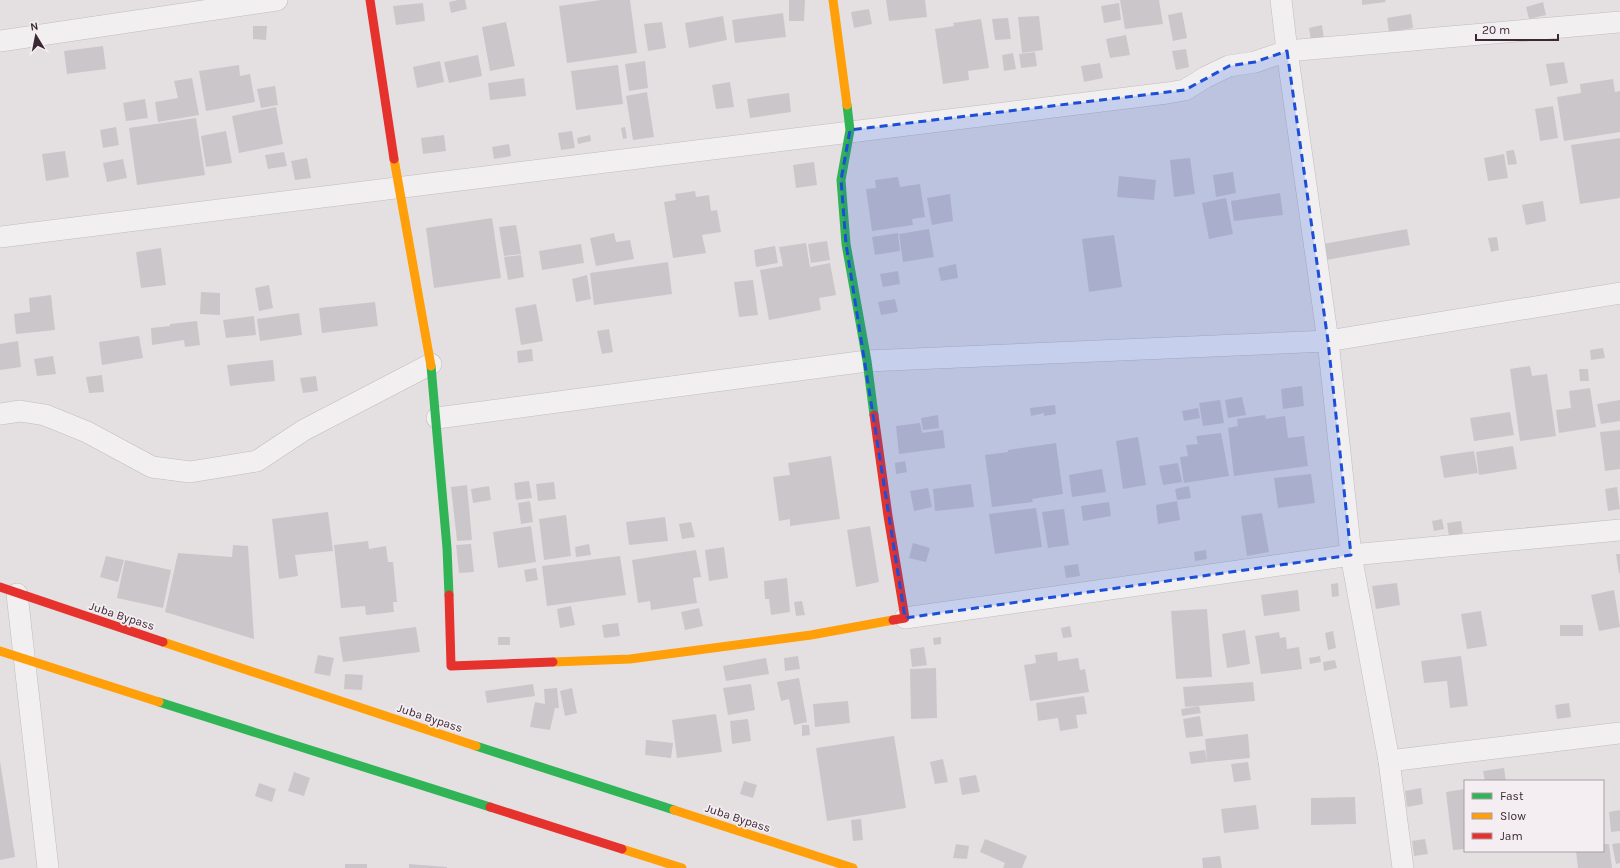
<svg xmlns="http://www.w3.org/2000/svg" width="1620" height="868" viewBox="0 0 1620 868" font-family="Karla,sans-serif">
<style>
.building{fill:#cbc6c9}
.lines{fill:none;stroke-linecap:round;stroke-linejoin:round}
.street-casing{stroke:#c0bcbe;stroke-width:22}
.street{stroke:#f1eff0;stroke-width:21}
.fast{stroke:#30b455;stroke-width:9}
.slow{stroke:#ff9f0a;stroke-width:9}
.jam{stroke:#e5322d;stroke-width:9}
.marked{fill:#1d4ed8;fill-opacity:0.2;stroke:#1d4ed8;stroke-width:3;stroke-dasharray:8 5;stroke-linejoin:round}
.labels{text-anchor:middle;dominant-baseline:central;stroke-width:3.5;stroke-linejoin:round;paint-order:stroke}
.street-label{font-size:12px;fill:#3c2833;stroke:#f4edf1}
</style>
<rect width="100%" height="100%" fill="#e4e0e2"/>
<g class="building">
<path d="M458,0h7l2,9 -16,4 -2,-11z"/>
<path d="M601,0h29l7,53 -70,10 -8,-57z"/>
<path d="M789,0h16l-1,21h-15z"/>
<path d="M886,0h39l2,17 -38,4z"/>
<path d="M1120,0h39l4,24 -38,5z"/>
<path d="M1362,0h23l1,2 -24,3z"/>
<path d="M1543,2l3,13 -17,4 -3,-12z"/>
<path d="M423,3l2,18 -29,4 -3,-19z"/>
<path d="M1119,3l2,17 -17,3 -3,-17z"/>
<path d="M869,9l3,15 -18,4 -3,-16z"/>
<path d="M1182,12l5,26 -14,3 -5,-26z"/>
<path d="M783,13l3,24 -51,6 -3,-23z"/>
<path d="M1411,14l2,14 -24,4 -2,-14z"/>
<path d="M723,16l4,24 -38,8 -4,-25z"/>
<path d="M1039,16l4,34 -21,3 -4,-36z"/>
<path d="M1008,18l3,21 -16,1 -3,-21z"/>
<path d="M981,19l8,49 -21,3 1,9 -26,4 -8,-55 19,-3 -1,-3z"/>
<path d="M506,22l9,44 -25,5 -8,-44z"/>
<path d="M662,22l4,26 -18,3 -4,-27z"/>
<path d="M1322,25l2,14 -13,2 -2,-13z"/>
<path d="M253,26h14l-1,14 -13,-1z"/>
<path d="M1126,35l4,20 -20,3 -4,-19z"/>
<path d="M103,46l3,23 -39,5 -3,-23z"/>
<path d="M1186,49l3,18 -13,3 -4,-19z"/>
<path d="M1035,52l2,14 -16,2 -2,-14z"/>
<path d="M1013,53l3,16 -12,2 -2,-16z"/>
<path d="M478,55l4,21 -33,7 -5,-21z"/>
<path d="M440,61l4,21 -27,6 -4,-21z"/>
<path d="M645,61l3,27 -19,3 -4,-27z"/>
<path d="M1564,62l4,21 -18,3 -4,-22z"/>
<path d="M1100,63l3,15 -19,4 -3,-16z"/>
<path d="M239,65l1,11 10,-2 5,28 -49,9 -7,-40z"/>
<path d="M618,65l5,39 -47,6 -5,-39z"/>
<path d="M192,78l7,37 -41,7 -3,-20 23,-4 -4,-17z"/>
<path d="M524,78l2,18 -36,4 -2,-17z"/>
<path d="M1613,79l2,13 5,-1v41l-56,9 -7,-44 24,-4 -1,-9z"/>
<path d="M730,82l4,25 -18,2 -4,-24z"/>
<path d="M275,86l3,19 -17,3 -4,-19z"/>
<path d="M647,92l7,45 -21,3 -7,-44z"/>
<path d="M789,93l2,19 -41,6 -3,-19z"/>
<path d="M145,99l3,19 -22,3 -3,-18z"/>
<path d="M1553,106l5,32 -18,3 -5,-32z"/>
<path d="M276,107l7,37 -44,9 -7,-37z"/>
<path d="M196,118l9,57 -68,10 -8,-57z"/>
<path d="M116,127l3,18 -16,3 -3,-18z"/>
<path d="M625,127l2,11 -4,1 -2,-11z"/>
<path d="M226,131l6,32 -26,4 -5,-31z"/>
<path d="M572,131l3,17 -14,2 -3,-17z"/>
<path d="M444,135l2,16 -23,3 -2,-16z"/>
<path d="M590,135l1,6 -13,3 -1,-6z"/>
<path d="M1620,138v60l-40,6 -9,-59z"/>
<path d="M509,144l2,12 -17,3 -2,-12z"/>
<path d="M1514,150l3,14 -9,1 -2,-14z"/>
<path d="M65,151l4,26 -23,4 -4,-27z"/>
<path d="M284,152l3,14 -19,3 -3,-14z"/>
<path d="M1504,154l4,24 -20,3 -4,-23z"/>
<path d="M307,158l4,20 -16,2 -4,-19z"/>
<path d="M1190,158l5,36 -21,3 -4,-37z"/>
<path d="M123,159l4,19 -20,4 -4,-19z"/>
<path d="M814,162l3,23 -21,3 -3,-23z"/>
<path d="M1233,172l3,21 -20,4 -3,-22z"/>
<path d="M1119,176l37,4 -2,20 -37,-3z"/>
<path d="M898,177l2,10 20,-3 5,33 -13,2 1,6 -41,6 -6,-42 10,-1 -1,-8z"/>
<path d="M695,191l1,6 13,-2 2,16 6,-1 4,22 -19,3 4,18 -33,5 -9,-56 12,-2 -1,-6z"/>
<path d="M1280,193l3,22 -49,6 -3,-20z"/>
<path d="M950,194l3,27 -21,4 -5,-27z"/>
<path d="M1226,198l7,36 -24,5 -7,-36z"/>
<path d="M1543,201l3,20 -20,4 -4,-20z"/>
<path d="M492,218l9,60 -67,10 -8,-60z"/>
<path d="M516,225l5,29 -17,2 -5,-29z"/>
<path d="M929,229l5,28 -31,5 -4,-28z"/>
<path d="M1407,229l3,16 -84,15 -3,-16z"/>
<path d="M614,233l2,9 14,-2 4,19 -38,7 -6,-28z"/>
<path d="M898,233l2,18 -25,4 -3,-18z"/>
<path d="M1114,235l8,52 -33,5 -7,-53z"/>
<path d="M1497,237l2,13 -8,2 -3,-14z"/>
<path d="M827,241l3,19 -19,3 -3,-19z"/>
<path d="M806,243l4,24 20,-4 6,32 -17,3 2,12 -52,10 -9,-50 23,-4 -4,-19z"/>
<path d="M581,244l3,19 -42,7 -3,-19z"/>
<path d="M775,246l3,17 -22,4 -2,-17z"/>
<path d="M161,248l5,37 -25,3 -5,-36z"/>
<path d="M521,255l3,22 -16,3 -4,-23z"/>
<path d="M668,262l4,32 -78,11 -4,-32z"/>
<path d="M956,264l2,14 -17,3 -3,-13z"/>
<path d="M898,271l2,13 -17,3 -3,-13z"/>
<path d="M587,275l4,24 -15,3 -4,-23z"/>
<path d="M753,280l5,35 -19,2 -5,-35z"/>
<path d="M269,285l4,23 -14,3 -4,-23z"/>
<path d="M201,292l19,1v22l-20,-1z"/>
<path d="M51,295l4,35 -39,4 -2,-20 16,-2 -1,-14z"/>
<path d="M895,299l3,13 -17,3 -3,-13z"/>
<path d="M375,302l3,24 -56,7 -3,-25z"/>
<path d="M536,304l7,37 -22,4 -6,-37z"/>
<path d="M299,313l3,22 -42,6 -3,-22z"/>
<path d="M254,316l2,19 -30,3 -3,-18z"/>
<path d="M197,321l3,24 -15,2 -1,-7 -32,5 -1,-17 19,-2v-2z"/>
<path d="M609,329l4,23 -11,2 -5,-23z"/>
<path d="M139,336l4,22 -41,7 -3,-23z"/>
<path d="M18,341l3,26 -21,3v-26z"/>
<path d="M1603,348l2,10 -14,2 -1,-10z"/>
<path d="M532,349l1,12 -15,2 -1,-12z"/>
<path d="M53,356l3,18 -19,2 -3,-17z"/>
<path d="M273,360l2,21 -45,5 -3,-21z"/>
<path d="M1530,366l2,10 15,-2 9,62 -36,5 -10,-72z"/>
<path d="M1579,369h9l1,12h-9z"/>
<path d="M102,375l2,17 -15,1 -3,-16z"/>
<path d="M316,376l2,15 -15,2 -3,-15z"/>
<path d="M1302,386l2,20 -21,3 -2,-20z"/>
<path d="M1590,388l6,39 -37,6 -3,-23 15,-2 -2,-17z"/>
<path d="M1242,397l4,18 -18,3 -3,-18z"/>
<path d="M1220,400l4,23 -21,3 -4,-23z"/>
<path d="M1620,400v21l-19,3 -4,-20z"/>
<path d="M1055,405l1,9 -12,2v-3l-13,3 -1,-8z"/>
<path d="M1198,408l2,10 -16,3 -2,-10z"/>
<path d="M1510,412l4,23 -40,6 -4,-23z"/>
<path d="M938,415l1,13 -16,2 -2,-12z"/>
<path d="M1265,415l1,4 19,-3 3,22 16,-2 4,30 -74,10 -6,-48 10,-2 -1,-7z"/>
<path d="M920,423l2,10 21,-3 2,18 -46,6 -3,-28z"/>
<path d="M1620,430v39l-15,2 -5,-39z"/>
<path d="M1221,433l8,43 -45,7 -4,-26 8,-1 -2,-11 12,-1 -2,-8z"/>
<path d="M1138,437l8,48 -23,4 -7,-48z"/>
<path d="M1056,443l7,51 -31,5 1,3 -41,5 -7,-52 23,-3v-2z"/>
<path d="M1513,446l4,23 -38,6 -3,-23z"/>
<path d="M1474,451l4,22 -34,5 -4,-22z"/>
<path d="M831,456l9,63 -50,7v-7l-11,2 -6,-44 17,-2 -2,-12z"/>
<path d="M905,461l2,11 -11,2 -1,-11z"/>
<path d="M1178,463l4,19 -19,3 -4,-19z"/>
<path d="M1102,469l4,23 -34,5 -3,-22z"/>
<path d="M1311,474l4,29 -37,5 -4,-30z"/>
<path d="M529,481l3,17 -16,2 -2,-17z"/>
<path d="M554,482l2,17 -18,2 -2,-17z"/>
<path d="M971,484l3,23 -39,4 -2,-22z"/>
<path d="M467,485l5,55 -15,1 -6,-54z"/>
<path d="M489,486l2,14 -18,3 -2,-14z"/>
<path d="M1189,486l2,12 -14,2 -2,-11z"/>
<path d="M1617,487l3,22 -12,2 -3,-22z"/>
<path d="M928,488l4,19 -18,4 -4,-20z"/>
<path d="M530,501l3,21 -12,2 -3,-21z"/>
<path d="M1177,501l3,19 -22,4 -2,-19z"/>
<path d="M1109,502l2,14 -28,5 -2,-15z"/>
<path d="M1036,508l6,39 -47,7 -6,-40z"/>
<path d="M1064,509l5,36 -21,3 -6,-36z"/>
<path d="M328,512l5,39 -38,4 3,21 -19,3 -7,-60z"/>
<path d="M1262,513l7,39 -22,4 -6,-40z"/>
<path d="M566,515l5,41 -27,4 -5,-41z"/>
<path d="M665,517l3,24 -39,4 -3,-23z"/>
<path d="M1442,519l2,10 -10,2 -2,-10z"/>
<path d="M1461,521l2,12 -14,3 -2,-13z"/>
<path d="M691,522l4,15 -13,2 -3,-15z"/>
<path d="M531,526l5,36 -38,6 -5,-36z"/>
<path d="M870,526l9,56 -23,5 -9,-57z"/>
<path d="M368,541l1,8 17,-3 2,16h5l4,40h-4l1,10 -28,3 -1,-9 -24,2 -7,-63z"/>
<path d="M913,543l17,5 -4,14 -17,-4z"/>
<path d="M471,544l3,28 -15,1 -3,-28z"/>
<path d="M589,544l2,11 -15,2 -1,-10z"/>
<path d="M233,545l15,1 6,93 -89,-27 13,-59 54,4z"/>
<path d="M724,547l4,31 -19,3 -4,-31z"/>
<path d="M696,550l5,27 -8,1 4,25 -46,7 -1,-9 -12,2 -6,-43z"/>
<path d="M1206,550l1,9 -12,2 -1,-9z"/>
<path d="M1616,554h4v19h-1z"/>
<path d="M106,556l18,4 -6,22 -18,-5z"/>
<path d="M620,556l6,39 -79,11 -5,-40z"/>
<path d="M125,560l46,10 -8,38 -46,-10z"/>
<path d="M1078,564l2,12 -14,2 -2,-12z"/>
<path d="M536,568l2,12 -12,2 -2,-12z"/>
<path d="M787,578l3,34 -19,3 -2,-16h-4l-1,-18z"/>
<path d="M1338,583l1,13 -7,1 -1,-13z"/>
<path d="M1397,583l3,22 -24,4 -4,-23z"/>
<path d="M1298,590l2,21 -36,5 -3,-21z"/>
<path d="M1614,590l6,37 -21,4 -8,-36z"/>
<path d="M802,601l3,14 -9,1 -2,-14z"/>
<path d="M571,606l4,19 -15,3 -3,-19z"/>
<path d="M699,608l4,18 -18,4 -4,-18z"/>
<path d="M1207,609l5,68 -36,2 -5,-68z"/>
<path d="M1481,611l6,35 -20,3 -6,-35z"/>
<path d="M618,623l2,13 -16,2 -2,-13z"/>
<rect x="1560" y="625" width="23" height="11"/>
<path d="M1070,626l2,11 -9,1 -2,-10z"/>
<path d="M416,627l4,25 -77,10 -4,-25z"/>
<path d="M1245,630l5,34 -23,4 -5,-34z"/>
<path d="M1333,631l3,17 -8,2 -3,-17z"/>
<path d="M1279,632l1,6 6,-1 1,12 12,-2 3,22 -41,5 -6,-38z"/>
<rect x="498" y="637" width="12" height="8"/>
<path d="M941,637v7l-7,1 -1,-7z"/>
<path d="M924,647l3,18 -15,2 -2,-18z"/>
<path d="M1057,652l1,9 20,-3 2,12 5,-1 4,23 -59,9 -6,-36 12,-2 -1,-8z"/>
<path d="M318,655l16,3 -4,18 -16,-3z"/>
<path d="M798,656l2,13 -15,2 -1,-13z"/>
<path d="M1320,656l1,6 -11,2 -1,-6z"/>
<path d="M1461,656l7,50 -18,2 -3,-27 -23,2 -3,-22z"/>
<path d="M766,658l3,16 -43,7 -3,-15z"/>
<path d="M1335,660l2,8 -13,3 -1,-9z"/>
<path d="M936,668l1,50 -26,1 -1,-50z"/>
<path d="M345,674l18,1 -1,15 -18,-1z"/>
<path d="M799,678l8,44 -13,3 -5,-26 -8,2 -4,-19z"/>
<path d="M1253,682l2,19 -70,6 -2,-20z"/>
<path d="M533,684l2,12 -48,7 -2,-12z"/>
<path d="M751,684l4,26 -27,5 -5,-27z"/>
<path d="M557,688l2,20h-4l-5,22 -20,-3 5,-25 10,2 -1,-15z"/>
<path d="M572,688l5,25 -12,3 -5,-25z"/>
<path d="M1084,696l3,18 -11,1 2,13 -18,3 -2,-13 -20,3 -2,-18z"/>
<path d="M848,701l2,22 -35,4 -2,-23z"/>
<path d="M1569,703l2,14 -14,2 -2,-14z"/>
<path d="M1199,706l2,7 -19,3 -1,-7z"/>
<path d="M716,714l6,38 -45,6 -5,-38z"/>
<path d="M1200,716l3,20 -17,2 -3,-19z"/>
<path d="M748,719l3,22 -19,3 -2,-23z"/>
<path d="M802,725h7l1,10 -8,1z"/>
<path d="M1248,734l2,24 -43,4 -2,-23z"/>
<path d="M894,736l12,72 -79,13 -11,-73z"/>
<path d="M646,740l27,3 -2,15 -26,-3z"/>
<path d="M1205,750l2,12 -16,2 -2,-12z"/>
<path d="M943,759l5,23 -13,2 -5,-22z"/>
<path d="M0,761l15,96 -15,3z"/>
<path d="M1248,762l3,18 -17,2 -3,-18z"/>
<path d="M1504,768l2,13h-21l-2,-10z"/>
<path d="M294,772l16,6 -6,18 -16,-5z"/>
<path d="M976,775l4,17 -18,3 -3,-17z"/>
<path d="M744,781l13,4 -4,13 -13,-4z"/>
<path d="M259,783l17,6 -4,13 -17,-6z"/>
<path d="M1421,788l2,16 -16,3 -2,-16z"/>
<path d="M1465,789v60l-12,1 -7,-58z"/>
<path d="M1355,797l1,27 -45,1v-27z"/>
<path d="M1256,805l3,24 -35,4 -3,-24z"/>
<path d="M1620,810v21l-9,1 -2,-20z"/>
<path d="M861,819l2,21 -10,1 -2,-21z"/>
<path d="M985,839l42,17 -5,12h-19l2,-5 -25,-11z"/>
<path d="M1425,839l3,15 -14,2 -2,-15z"/>
<path d="M1620,843v20l-4,1 -4,-20z"/>
<path d="M956,844l13,2 -2,13 -14,-1z"/>
<path d="M1603,844h6l3,24h-34l-2,-17h27z"/>
<path d="M1220,856l2,12h-19l-1,-10z"/>
<rect x="345" y="864" width="22" height="4"/>
<path d="M409,864l38,3v1h-38z"/>
</g>
<g class="lines">
<g class="street-casing">
<g id="street">
<path d="M1281,0l6,51 41,290 23,214 38,206 14,107"/>
<path d="M0,41l277,-41"/>
<path d="M0,237c389,-47 778,-98 1167,-144l18,-3 21,-13 23,-11 26,-4 32,-11 333,-29"/>
<path d="M0,414l20,-3 25,4 42,17 65,35 38,5 67,-11 47,-31 127,-66"/>
<path d="M437,418l430,-57 461,-20 292,-48"/>
<path d="M17,594l31,274"/>
<path d="M905,618l446,-63 269,-25"/>
<path d="M1389,761l231,-28"/>
</g>
</g>
<use href="#street" class="street"/>
<g class="fast">
<path d="M847,105l3,25 -9,50 5,64 21,117 7,54"/>
<path d="M431,366l16,182 2,47"/>
<path d="M159,702l331,105"/>
<path d="M476,746l198,64"/>
</g>
<g class="slow">
<path d="M833,0l14,105"/>
<path d="M394,159l37,207"/>
<path d="M163,642l313,104"/>
<path d="M0,651l159,51"/>
<path d="M553,662l77,-3 181,-24 82,-15"/>
<path d="M674,810l179,58"/>
<path d="M622,849l60,19"/>
</g>
<g class="jam">
<path d="M370,0l24,159"/>
<path d="M874,415l14,101 17,102 -12,2"/>
<path d="M0,587l163,55"/>
<path d="M449,595l2,71 102,-4"/>
<path d="M490,807l132,42"/>
</g>
</g>
<path class="marked" d="M1287,51l41,290 23,214 -446,63 -59,-374 -5,-64 9,-50 335,-40 44,-24 26,-4z"/>
<g class="labels">
<g class="street-label">
<text transform="translate(122 616) rotate(18)">Juba Bypass</text>
<text transform="translate(430 718) rotate(18)">Juba Bypass</text>
<text transform="translate(738 818) rotate(18)">Juba Bypass</text>
</g>
</g>
<rect x="1464" y="780" width="140" height="72" fill="#f4edf1" stroke="#aa9ea5"/>
<rect x="1472" y="793" width="20" height="6" fill="#30b455" stroke="#aa9ea5"/>
<text x="1500" y="800" font-size="12" fill="#3c2833">Fast</text>
<rect x="1472" y="813" width="20" height="6" fill="#ff9f0a" stroke="#aa9ea5"/>
<text x="1500" y="820" font-size="12" fill="#3c2833">Slow</text>
<rect x="1472" y="833" width="20" height="6" fill="#e5322d" stroke="#aa9ea5"/>
<text x="1500" y="840" font-size="12" fill="#3c2833">Jam</text>
<g transform="translate(36 36) rotate(350)" stroke="#f4edf1" stroke-width="3" paint-order="stroke">
<path d="M0-3L7 15L0 10L-7 15Z" fill="#3c2833"/>
<text y="-6" font-size="11" font-weight="bold" text-anchor="middle" fill="#3c2833">N</text>
</g>
<path d="M1476 34v6h82v-6" fill="none" stroke="#3c2833" stroke-width="2"/>
<text x="1482" y="34" font-size="12" fill="#3c2833" stroke="#f4edf1" stroke-width="3" paint-order="stroke">20 m</text>
</svg>
